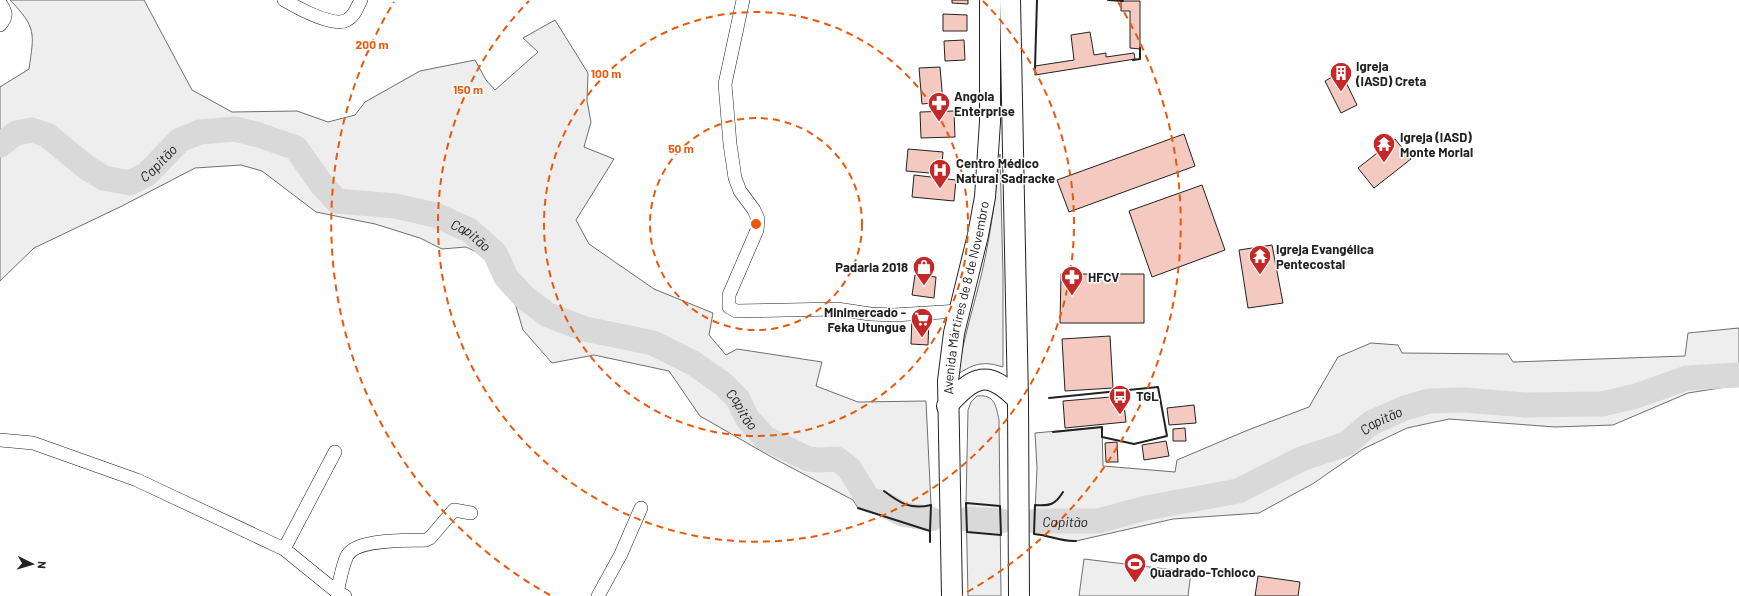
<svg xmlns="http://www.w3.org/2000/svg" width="1739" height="596" viewBox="0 0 1739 596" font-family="Barlow,sans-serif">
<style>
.green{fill:#eee;stroke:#6f6f6f}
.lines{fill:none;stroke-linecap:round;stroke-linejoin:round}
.river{stroke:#d9d9d9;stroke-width:25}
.building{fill:#f3c9c0;stroke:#222}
.minor-casing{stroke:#222;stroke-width:14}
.primary-casing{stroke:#222;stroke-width:22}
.minor{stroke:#fff;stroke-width:13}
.primary{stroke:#fff;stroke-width:20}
.wall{stroke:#222;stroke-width:2}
.ring{fill:none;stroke:#e8590c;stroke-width:2;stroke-dasharray:7 5}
.labels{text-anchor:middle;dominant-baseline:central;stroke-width:3;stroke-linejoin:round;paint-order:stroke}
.poi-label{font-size:13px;font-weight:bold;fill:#222;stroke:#fff;text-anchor:start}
.street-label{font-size:13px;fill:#222;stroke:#fff}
.water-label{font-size:14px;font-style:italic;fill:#222;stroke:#fff}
.centre{fill:#e8590c;stroke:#fff;stroke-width:2}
.ring-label{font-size:12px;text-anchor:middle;font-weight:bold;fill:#e8590c;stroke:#fff;stroke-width:3;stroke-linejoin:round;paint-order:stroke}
</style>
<rect width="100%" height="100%" fill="#fff"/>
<g class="green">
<path d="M10,0h134l48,90 40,22 65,-1 31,11 27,-7 10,-13 55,-31 55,-11 11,20 9,10 43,-38 -15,-14 32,-18 33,53 -1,28 4,21 -7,25 30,12 -38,61 13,24 65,45 59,24 -4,22 17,20 11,-6 85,13 -6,24 42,16 68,-1 5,104 -1,26 -72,-23 -5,-8 -78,-41 -75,-43 -31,-45 -75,-16 -42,8 -29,-33 -10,-34 -24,-38 -23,-11 -24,2 -22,-11 -45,-14 -59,-12 -54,-41 -21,-6 -46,3 -73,38 -88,42 -34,33v-194l29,-18c5,-36 8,-41 -19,-69z"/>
<path d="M1000,154l3,121v92c-19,-6 -28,-4 -45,7 5,-35 16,-68 24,-102 9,-39 14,-79 18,-118z"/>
<path d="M1739,328v57l-51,8 -75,32 -58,2 -106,-8 -42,9 -44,21 -49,34 -55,30 -86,6 -97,22c-15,1 -27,-6 -42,-7l3,-66 -2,-35 67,-6 1,39 72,6 2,-12 71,-30 61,-23 29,-50 33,-14 27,2 4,8 106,1 5,8 172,-6 3,-23z"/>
<path d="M977,396c18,-2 19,10 22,24l2,176h-33l-2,-93 2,-93 3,-8z"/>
<path d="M1084,559l107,13 -3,24h-109z"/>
</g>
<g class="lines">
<g class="river">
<path id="s1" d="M0,145l16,-12 16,-3 15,5 39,32 18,11 26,5 17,-9 33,-34 20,-8 35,-3 24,6 37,13 26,37 15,16 58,5 40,9 34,15 26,23 11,24 18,20 24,18 37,14 68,14 40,20 30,21 15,15 9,19 18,20 43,21 11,1 18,-1 12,9 20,32 13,3 20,11 29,5"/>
<path d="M967,519l34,2"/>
<path id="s2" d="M1035,521h63l48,-13 92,-17 63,-32 45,-15 25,-21 34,-15 24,-7 34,-1 64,5 75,-1 34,-8 51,-18 52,-3"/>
</g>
</g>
<g class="building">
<path d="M952,0h16v4l-16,-1z"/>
<path d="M1121,1h19v48l-10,-1v-37h-9z"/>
<path d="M943,14l24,1v16h-24z"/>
<path d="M1090,32l4,23 12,-2v4l28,-4 1,6 -100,16v-9l39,-6 -3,-25z"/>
<path d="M964,40l1,20 -20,1 -1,-20z"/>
<path d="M940,67l3,35 -21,2 -3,-36z"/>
<path d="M1341,72l16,33 -16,8 -16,-32z"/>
<path d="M954,111l1,26 -34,1 -1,-26z"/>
<path d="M1184,134l11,32 -126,46 -12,-32z"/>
<path d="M1395,139l16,20 -37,29 -16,-20z"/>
<path d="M908,149l35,3 -2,22 -35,-3z"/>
<path d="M914,175l42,5 -2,21 -42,-4z"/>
<path d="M1202,185l23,65 -73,27 -23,-66z"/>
<path d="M1272,245l11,58 -35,5 -9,-58z"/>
<path d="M1061,274h83v49h-84z"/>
<path d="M915,275l21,2 -2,21 -22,-3z"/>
<path d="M912,318l17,1 -1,26 -17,-1z"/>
<path d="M1110,336l3,52 -48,3 -3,-52z"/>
<path d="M1123,396l3,26 -61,6 -2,-27z"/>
<path d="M1194,405l2,18 -27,2 -2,-17z"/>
<path d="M1185,428l1,13h-13v-12z"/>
<path d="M1166,441l3,15 -25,4 -2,-15z"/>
<path d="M1117,442l1,20h-12l-1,-19z"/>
<path d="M1258,576l42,6 -2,14h-43z"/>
</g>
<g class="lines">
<g class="minor-casing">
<g id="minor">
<path d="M284,0c12,7 49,28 63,20 8,-4 10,-13 14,-20"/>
<path d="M743,0l-18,84 5,60 5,34 5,13 14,19 4,9 -1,11 -28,65v12l7,4 101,-2 33,5 24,1 65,-4"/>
<path d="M0,3c6,9 8,13 0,22"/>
<path d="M0,440l33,3 104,37 147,69 53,43 8,4"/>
<path d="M284,549l51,-97"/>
<path d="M337,592c3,-11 5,-26 10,-36 9,-18 62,-15 79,-16l4,-2 24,-28 17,3"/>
<path d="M598,596l23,-42 20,-46"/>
</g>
</g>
<g class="primary-casing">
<g id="primary">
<path d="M1010,0l8,400 1,196"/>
<path d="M947,406c27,-31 41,-37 71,-6"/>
<path id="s3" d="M952,596l-4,-215 6,-48 24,-98 7,-38 5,-75v-122"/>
</g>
</g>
<use href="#minor" class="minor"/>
<use href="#primary" class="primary"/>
<g class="wall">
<path d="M1108,0l15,1"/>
<path d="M1133,60l7,-1v-11"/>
<path d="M1035,68l2,-68"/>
<path d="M1049,398l109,-11 9,49 -33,8 -32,-7v-10l-49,5"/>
<path d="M884,491c16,12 26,19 47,14l-1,26"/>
<path d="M1063,492c-8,13 -13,14 -28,13l-1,29c15,1 27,8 42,7"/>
<path d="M966,503l34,3 1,29 -34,-3z"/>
<path d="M858,508l72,23v11"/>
</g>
</g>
<g class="ring">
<circle cx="756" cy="224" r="106"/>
<circle cx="756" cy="224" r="212"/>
<path d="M983 1A318 318 0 1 1 529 1"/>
<path d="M550 595A424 424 0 0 1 394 2M1118 2A424 424 0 0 1 962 595"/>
</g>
<defs>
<g id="building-pin" transform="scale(1.15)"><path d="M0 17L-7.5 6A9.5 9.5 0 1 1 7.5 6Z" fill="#c62828" stroke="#fff"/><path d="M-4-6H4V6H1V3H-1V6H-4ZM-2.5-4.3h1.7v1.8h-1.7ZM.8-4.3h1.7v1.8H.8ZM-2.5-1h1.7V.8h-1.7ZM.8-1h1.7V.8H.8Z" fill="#fff"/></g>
<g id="pharmacy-pin" transform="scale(1.15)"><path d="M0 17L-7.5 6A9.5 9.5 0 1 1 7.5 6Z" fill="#c62828" stroke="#fff"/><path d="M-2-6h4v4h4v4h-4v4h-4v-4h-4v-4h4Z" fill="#fff"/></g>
<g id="temple-pin" transform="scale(1.15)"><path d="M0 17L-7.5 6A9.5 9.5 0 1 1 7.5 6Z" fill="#c62828" stroke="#fff"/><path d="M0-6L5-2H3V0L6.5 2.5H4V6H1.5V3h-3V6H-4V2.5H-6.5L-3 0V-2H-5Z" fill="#fff"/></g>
<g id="hospital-pin" transform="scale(1.15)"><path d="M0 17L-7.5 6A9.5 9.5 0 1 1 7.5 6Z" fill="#c62828" stroke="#fff"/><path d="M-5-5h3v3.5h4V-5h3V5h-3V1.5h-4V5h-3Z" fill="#fff"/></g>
<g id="shop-pin" transform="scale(1.15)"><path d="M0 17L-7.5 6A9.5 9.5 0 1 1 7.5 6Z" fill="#c62828" stroke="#fff"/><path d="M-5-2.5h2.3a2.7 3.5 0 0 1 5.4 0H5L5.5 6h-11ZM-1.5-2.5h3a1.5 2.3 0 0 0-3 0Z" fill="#fff"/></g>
<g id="supermarket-pin" transform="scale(1.15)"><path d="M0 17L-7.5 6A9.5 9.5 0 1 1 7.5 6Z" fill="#c62828" stroke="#fff"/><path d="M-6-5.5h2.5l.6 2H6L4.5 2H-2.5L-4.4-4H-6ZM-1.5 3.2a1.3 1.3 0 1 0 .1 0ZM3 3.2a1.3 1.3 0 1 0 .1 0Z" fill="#fff"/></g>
<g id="bus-pin" transform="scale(1.15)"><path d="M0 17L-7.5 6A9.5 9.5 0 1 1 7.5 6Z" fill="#c62828" stroke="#fff"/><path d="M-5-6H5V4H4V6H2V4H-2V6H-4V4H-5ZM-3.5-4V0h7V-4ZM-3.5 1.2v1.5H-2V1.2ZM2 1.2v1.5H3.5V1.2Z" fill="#fff"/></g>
<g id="stadium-pin" transform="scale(1.15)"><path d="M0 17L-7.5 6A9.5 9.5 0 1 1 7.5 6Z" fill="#c62828" stroke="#fff"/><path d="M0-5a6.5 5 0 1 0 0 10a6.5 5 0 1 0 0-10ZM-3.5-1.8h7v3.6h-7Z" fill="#fff"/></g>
</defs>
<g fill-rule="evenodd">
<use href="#building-pin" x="1341" y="73"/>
<use href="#pharmacy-pin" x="939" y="103"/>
<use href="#temple-pin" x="1384" y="144"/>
<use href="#hospital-pin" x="940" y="170"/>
<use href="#temple-pin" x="1260" y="256"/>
<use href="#shop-pin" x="924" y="267"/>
<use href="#pharmacy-pin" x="1072" y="277"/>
<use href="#supermarket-pin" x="922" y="319"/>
<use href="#bus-pin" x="1120" y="396"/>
<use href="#stadium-pin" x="1135" y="564"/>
</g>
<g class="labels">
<g class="poi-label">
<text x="1356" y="66">Igreja<tspan x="1356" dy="15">(IASD) Creta</tspan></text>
<text x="954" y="96">Angola<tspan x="954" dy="15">Enterprise</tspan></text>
<text x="1400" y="137">Igreja (IASD)<tspan x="1400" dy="15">Monte Morial</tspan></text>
<text x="956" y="163">Centro Médico<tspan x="956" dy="15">Natural Sadracke</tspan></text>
<text x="1276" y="249">Igreja Evangélica<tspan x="1276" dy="15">Pentecostal</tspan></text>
<text x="908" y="267" text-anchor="end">Padaria 2018</text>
<text x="1088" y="277">HFCV</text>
<text x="906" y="312" text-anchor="end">Minimercado -<tspan x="906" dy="15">Feka Utungue</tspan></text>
<text x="1136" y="396">TGL</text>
<text x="1150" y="557">Campo do<tspan x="1150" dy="15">Quadrado-Tchioco</tspan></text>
</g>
<g class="street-label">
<text stroke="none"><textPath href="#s3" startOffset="300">Avenida Mártires de 8 de Novembro</textPath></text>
</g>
<g class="water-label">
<text stroke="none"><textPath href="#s1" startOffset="185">Capitão</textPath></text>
<text stroke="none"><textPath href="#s1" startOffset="545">Capitão</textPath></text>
<text stroke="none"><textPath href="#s1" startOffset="881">Capitão</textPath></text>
<text stroke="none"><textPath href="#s2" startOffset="367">Capitão</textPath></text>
<text stroke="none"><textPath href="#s2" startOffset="30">Capitão</textPath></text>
</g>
</g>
<circle cx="756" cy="224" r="6" class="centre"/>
<g class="ring-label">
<text x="372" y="49">200 m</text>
<text x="606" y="78">100 m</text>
<text x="468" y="94">150 m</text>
<text x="681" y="153">50 m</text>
</g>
<g transform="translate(32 564) rotate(95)" stroke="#ffffff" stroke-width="3" paint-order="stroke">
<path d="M0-3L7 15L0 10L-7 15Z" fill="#222222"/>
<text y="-6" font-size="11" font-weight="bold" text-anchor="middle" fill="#222222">N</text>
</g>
</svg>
